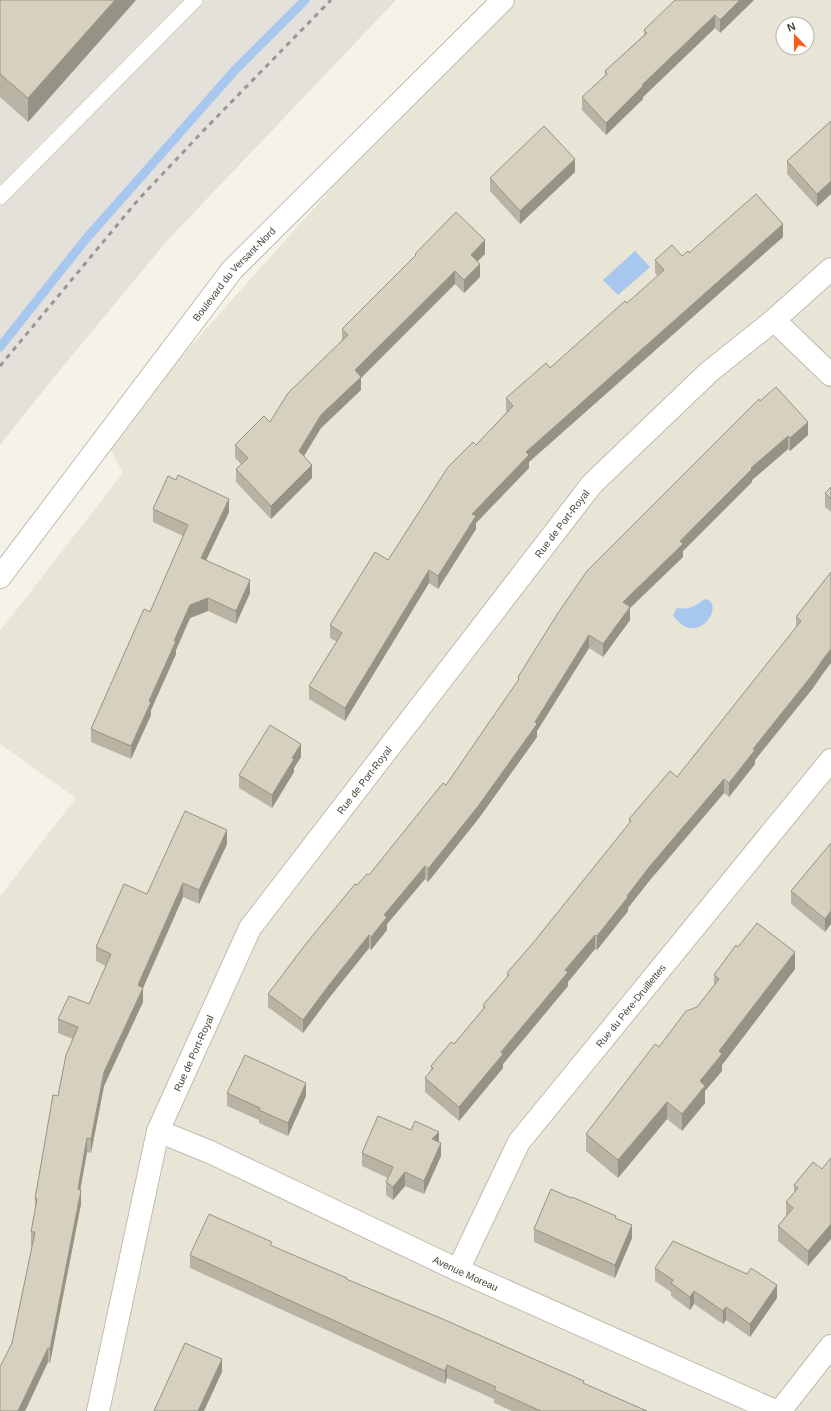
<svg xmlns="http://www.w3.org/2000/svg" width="831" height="1411" viewBox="0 0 831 1411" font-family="Helvetica,sans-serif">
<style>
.residential{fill:#e8e5d7;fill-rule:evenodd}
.industrial{fill:#e4e1da}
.water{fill:#a7c7ef}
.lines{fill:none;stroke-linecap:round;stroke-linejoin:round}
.stream{stroke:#a7c7ef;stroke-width:9}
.service-casing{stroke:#c0bcab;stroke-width:16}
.minor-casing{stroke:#c0bcab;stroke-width:24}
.tertiary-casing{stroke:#c0bcab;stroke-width:24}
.service{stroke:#fff;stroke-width:15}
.minor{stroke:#fff;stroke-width:22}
.tertiary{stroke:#fff;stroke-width:22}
.rail{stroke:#979797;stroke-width:3;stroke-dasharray:5 5;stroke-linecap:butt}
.wall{fill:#b8b3a3}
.shaded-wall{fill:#969285}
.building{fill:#d6d0be;stroke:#969285}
.labels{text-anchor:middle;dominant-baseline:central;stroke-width:3.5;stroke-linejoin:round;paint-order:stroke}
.street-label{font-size:10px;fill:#484437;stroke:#fff}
</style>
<rect width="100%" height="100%" fill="#f4f2e9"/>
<path class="residential" d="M500,0h331v1411h-831v-512l1,-4 75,-97 -76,-54v-113l123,-158 -17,-32zM783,24h24v24h-24z"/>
<path class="industrial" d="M0,0h396l-230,242 -115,139 -51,64z"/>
<g class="water">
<path d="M635,251l15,16 -32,28 -15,-15z"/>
<path d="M705,599c22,4 -8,52 -32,16l4,-7c14,2 17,-2 28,-9z"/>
</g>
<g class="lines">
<path class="stream" d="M0,347l85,-107 151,-171 69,-69"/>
<g class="service-casing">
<path id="service" d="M0,197l195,-197"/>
</g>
<g class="minor-casing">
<g id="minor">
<path d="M774,320l57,55"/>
<path id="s1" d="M158,1131l52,21 248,118 317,141"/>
<path id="s2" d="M458,1270l61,-128 312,-382"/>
<path id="s3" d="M98,1411l60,-280 92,-203 342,-444 117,-112 65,-52 57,-51"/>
<path d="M780,1411l51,-65"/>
</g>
</g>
<g class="tertiary-casing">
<g id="tertiary">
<path id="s4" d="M0,577l232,-307 271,-270"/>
</g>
</g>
<use href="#service" class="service"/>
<use href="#minor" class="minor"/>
<use href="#tertiary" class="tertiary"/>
<path class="rail" d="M0,366l138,-166 67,-71 126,-129"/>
</g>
<g class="wall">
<path d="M0,0h136l-108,122 -28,-25z"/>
<path d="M754,0l-34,33 -5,-5 -72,69v2l-37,36 -24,-25v-13l23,-20v-6l39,-36v-5z"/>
<path d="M831,121l-14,86 -30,-33v-13z"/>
<path d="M575,172l-55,52 -30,-33v-13z"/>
<path d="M783,237l-254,225v6l-53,55v6l-38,60 -9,-6 -84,138 -36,-22v-13l28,-44 -7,-4v-13l58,-65 88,-115 31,-33 -1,-1v-13l44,-30 77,-65 31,-27 -3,-3v-13l27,-4 7,-3z"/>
<path d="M415,254h70l-8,7 3,16 -16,16 -9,-9 -94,94v12l-40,38 -17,28 8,22 -41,41 -35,-37v-13l5,-5 -6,-6v-13l35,-23 72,-82v-11l73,-73z"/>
<path d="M760,401l48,34 -18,16 -2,-2 -36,31v2l-69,69v6l-53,51v12l-27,37 -14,-9 -52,83v6l-58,81 -51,64 -3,-3 -38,45v6l-16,20 -2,-2 -40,50 -26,35 -35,-26v-13l89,-109 12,-10 77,-90 72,-104v-4z"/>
<path d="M831,487v25l-6,-5v-14z"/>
<path d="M153,509l76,3 -23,48 44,33 -14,31 -28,-13 -18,7 -14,32v4l-25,56v5l-20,44 -40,-17v-13l59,-117 33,-76 -30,-14z"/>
<path d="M831,572v91l-7,9 -11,16 -58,72v4l-26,33 -5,-4 -74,87 -22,28v3l-31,39 -2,-1 -27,33v4l-65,78v4l-44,53 -34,-29v-14l6,-7v-5l23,-22 29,-35v-4l24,-28v-4l26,-30 96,-119v-5l48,-42 119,-149v-11z"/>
<path d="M301,757l-7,11v4l-22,36 -33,-20v-13z"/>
<path d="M831,843l-6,89 -34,-28v-13z"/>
<path d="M227,844l-28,60 -16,-7 -40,91v14l-39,84 -13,67 -4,-1 -7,38 1,14 -31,159 -2,-1 -23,49h-25l12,-68 20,-97h-1v-14l4,-20v-13l23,-103 15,-57 -15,-6v-14l31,-15 17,-38 -10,-5v-14l51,-53z"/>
<path d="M738,947l57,22 -73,96v6l-17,20v12l-23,28 -15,-12 -49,59 -32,-27v-17l73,-87 38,-40 17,-22v-10z"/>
<path d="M227,1093l79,3 -18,40 -29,-13v-3l-32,-14z"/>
<path d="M411,1130l28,12 2,14 -17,38 -19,-8 -12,14 -7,-5v-13l2,-4 -26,-12v-13z"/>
<path d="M813,1162l-5,104 -30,-25v-15l8,-10v-14l8,-9v-8z"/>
<path d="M616,1218l16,20 -17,40 -81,-36v-13z"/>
<path d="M272,1246l75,34 300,131h-135l-18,-8v-4l-47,-21 -2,6 -255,-116v-13z"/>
<path d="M655,1268l122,30 -27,39 -24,-17 -3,4 -29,-20 -4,6 -19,-14v-4l-16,-11z"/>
</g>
<g class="shaded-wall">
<path d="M115,0h21l-108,122v-24z"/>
<path d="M740,0h14l-34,33v-13z"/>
<path d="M715,15v13l-72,69v2l-37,36v-12l36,-38z"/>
<path d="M575,159v13l-55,52v-13z"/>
<path d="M831,181v13l-14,13v-13z"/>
<path d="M783,224v13l-254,225v6l-53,55v6l-38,60v-13l34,-62 54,-62z"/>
<path d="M485,240v14l-14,14v-13z"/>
<path d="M480,264v13l-16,16v-13z"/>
<path d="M455,271v13l-94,94v12l-40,38 -22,36v-13l22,-36 34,-45z"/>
<path d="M808,422v13l-18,16v-13z"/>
<path d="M788,436v13l-36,31v2l-69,69v6l-53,51v12l-27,37v-13l20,-42 128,-134z"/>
<path d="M312,465v13l-41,41v-13z"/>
<path d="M229,499v13l-28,59v-13z"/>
<path d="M429,570v13l-84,138v-13z"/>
<path d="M250,580v13l-14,31v-13z"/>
<path d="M208,598v13l-18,7 -14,32v4l-25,56v5l-20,44v-13l18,-45 25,-60 16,-36z"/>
<path d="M589,635v13l-52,83v6l-58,81 -51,64v-13l107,-147z"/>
<path d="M831,649v14l-7,9 -11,16 -58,72v4l-26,33v-14l24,-34z"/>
<path d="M301,744v13l-7,11v4l-22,36v-13l20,-37z"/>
<path d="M724,779v14l-74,87 -22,28v3l-31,39v-14l30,-40 23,-30z"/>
<path d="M227,830v14l-28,60v-14z"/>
<path d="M425,866v13l-38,45v6l-16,20v-13l13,-22z"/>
<path d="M183,883v14l-40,91v14l-39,84 -13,67v-14l13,-67 34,-87z"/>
<path d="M831,911v13l-6,8v-13z"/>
<path d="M369,935v13l-40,50 -26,35v-13l26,-35z"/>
<path d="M595,935v14l-27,33v4l-65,78v4l-44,53v-14l106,-137z"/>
<path d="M795,952v17l-73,96v6l-17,20v12l-23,28v-17l18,-33 19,-30z"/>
<path d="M306,1083v13l-18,40v-13z"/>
<path d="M667,1102v17l-49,59v-18z"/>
<path d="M439,1132v13l-7,-6z"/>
<path d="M87,1138v14l-9,51v-14z"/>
<path d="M441,1143v13l-17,38v-13z"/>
<path d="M405,1172v14l-12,14v-13z"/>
<path d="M81,1190v14l-31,159v-14z"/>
<path d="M831,1224v15l-23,27v-15z"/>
<path d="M632,1225v13l-17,40v-13z"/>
<path d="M777,1285v13l-27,39v-13z"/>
<path d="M694,1291v13l-4,6v-13z"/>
<path d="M726,1307v13l-3,4v-13z"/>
<path d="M48,1348v14l-23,49h-7z"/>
<path d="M222,1359v13l-18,39h-6z"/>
<path d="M447,1365v13l-2,6v-13z"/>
</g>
<g class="building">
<path d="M0,0h115l-87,98 -28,-24z"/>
<path d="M675,0h65l-20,20 -5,-5 -73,70 1,1 -37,37 -24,-26 25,-23 -2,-3 42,-38 -3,-3z"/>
<path d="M831,121v60l-14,13 -30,-33z"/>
<path d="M544,126l31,33 -55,52 -30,-33z"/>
<path d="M756,194l27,30 -257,228 3,3 -57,59 4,2 -38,60 -9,-6 -84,138 -36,-22 33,-53 -12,-8 45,-73 13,8 60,-93 25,-25 3,3 37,-39 -7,-8 40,-35 4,5 75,-67 2,2 37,-33 -9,-10 17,-15 10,11 6,-5 1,2z"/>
<path d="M456,212l29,28 -14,15 9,9 -16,16 -9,-9 -100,99 6,7 -40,38 -22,36 13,14 -41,41 -35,-37 12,-11 -13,-13 29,-29 6,6 18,-29 60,-58 -6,-6 74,-74 -1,-1z"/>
<path d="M776,387l32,35 -18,16 -2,-2 -37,32 1,1 -72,72 3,3 -60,58 7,5 -27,37 -14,-9 -54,87 2,2 -58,81 -51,64 -3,-3 -41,49 3,2 -16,20 -2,-2 -40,50 -26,35 -35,-26 37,-49 50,-61 2,1 10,-11 2,1 74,-92 3,2 73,-106 -1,-2 40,-64 29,-42 172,-172 1,2z"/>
<path d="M178,475l51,24 -28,59 49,22 -14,31 -28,-13 -18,7 -16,36h2l-27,60 2,1 -20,44 -40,-17 53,-120 6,3 38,-87 -35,-16 15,-33 8,4z"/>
<path d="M831,487v12l-6,-6z"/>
<path d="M831,572v77l-7,9 -11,16 -60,75 2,1 -26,33 -5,-4 -74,87 -23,30 1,1 -31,39 -2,-1 -30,35 3,2 -67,80 2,2 -44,53 -34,-29 8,-10 -2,-2 20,-24 3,2 31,-37 -2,-2 26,-30 -2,-2 26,-30 98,-122 -2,-2 41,-48 7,6 124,-156 -5,-4z"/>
<path d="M270,725l31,19 -9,14 2,1 -22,36 -33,-20z"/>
<path d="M185,811l42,19 -28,60 -16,-7 -45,102 5,3 -39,84 -13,67 -4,-1 -9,51 3,1 -31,159 -2,-1 -30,63h-18v-44l12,-24 23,-111h-4l6,-33h-2l18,-104 5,1 8,-41 12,-28 -20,-8 11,-23 20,8 22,-50 -15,-7 28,-63 23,10z"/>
<path d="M831,843v68l-6,8 -34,-28z"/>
<path d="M757,923l38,29 -76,99 3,3 -22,27 5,5 -23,28 -15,-12 -49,58 -32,-26 69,-90 4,3 27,-36 11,-4 22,-28 -5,-4 22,-30 2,2z"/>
<path d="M245,1055l61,28 -18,40 -29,-13 1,-2 -33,-15z"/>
<path d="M378,1116l33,14 4,-9 24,11 -7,7 9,4 -17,38 -19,-9 -12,15 -7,-5 7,-15 -31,-14z"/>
<path d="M831,1158v66l-23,27 -30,-25 15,-18 -7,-6 12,-14 -4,-3 19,-23 9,7z"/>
<path d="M551,1189l20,9 1,-1 44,19 -1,2 17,7 -17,40 -81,-36z"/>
<path d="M209,1214l63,28 -2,3 77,33 -1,1 92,38 146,64 -1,2 64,28h-106l-47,-21 2,-3 -49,-22 -2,6 -255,-116z"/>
<path d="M673,1241l74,33 4,-6 26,17 -27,39 -24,-17 -3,4 -29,-20 -4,6 -19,-14 2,-3 -18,-12z"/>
<path d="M185,1343l37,16 -24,52h-44z"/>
</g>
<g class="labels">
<g class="street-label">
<text stroke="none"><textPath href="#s4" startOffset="383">Boulevard du Versant-Nord</textPath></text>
<text stroke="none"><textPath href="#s3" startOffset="1020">Rue de Port-Royal</textPath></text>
<text stroke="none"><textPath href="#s3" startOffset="696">Rue de Port-Royal</textPath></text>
<text stroke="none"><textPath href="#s2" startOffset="318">Rue du Père-Druillettes</textPath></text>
<text stroke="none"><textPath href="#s3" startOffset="372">Rue de Port-Royal</textPath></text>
<text stroke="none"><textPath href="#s1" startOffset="339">Avenue Moreau</textPath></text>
</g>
</g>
<g transform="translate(795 36) rotate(338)"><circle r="19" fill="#ffffff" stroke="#b6b4af"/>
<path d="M0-3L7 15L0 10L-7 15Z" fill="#f65e1e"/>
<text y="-6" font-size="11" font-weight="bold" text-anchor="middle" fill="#484437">N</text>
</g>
</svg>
